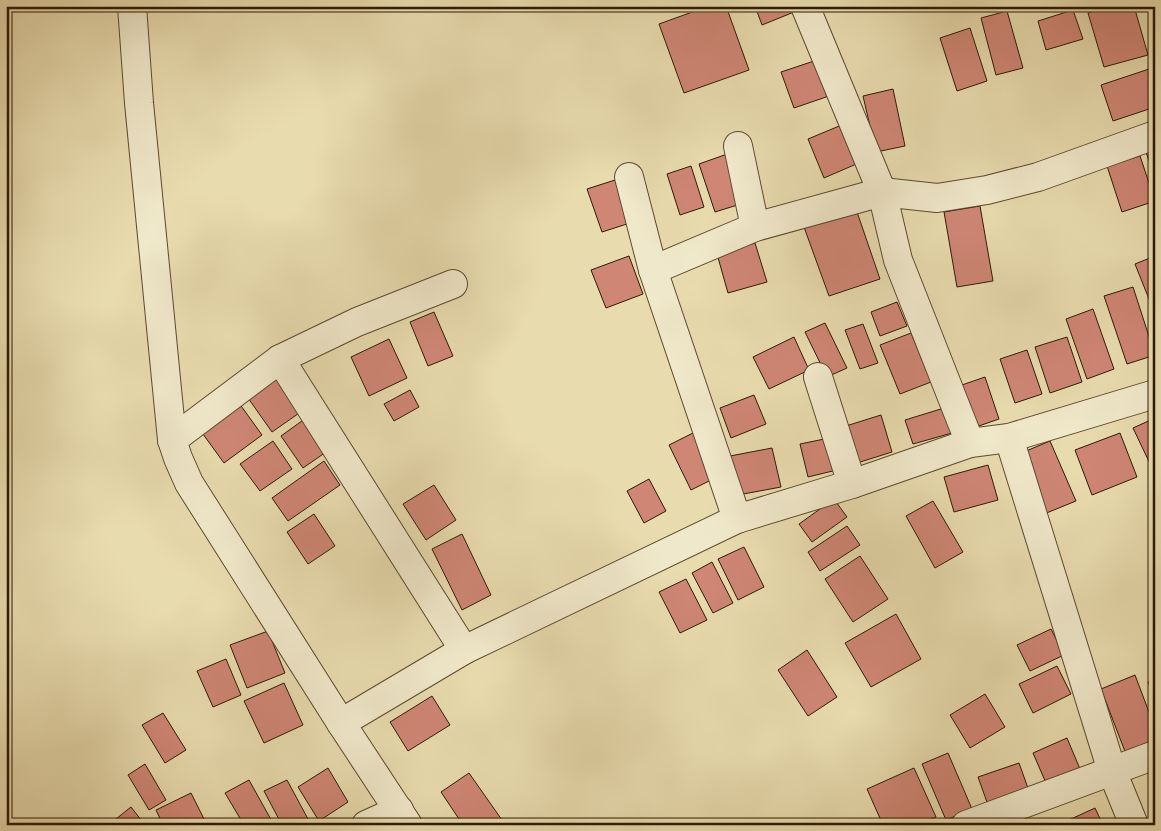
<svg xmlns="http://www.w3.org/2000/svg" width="1161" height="831" viewBox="0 0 1161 831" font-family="'IM FELL French Canon',serif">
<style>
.building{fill:#cf8675;stroke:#2d1a03}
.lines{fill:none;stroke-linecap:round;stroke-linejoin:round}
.minor-casing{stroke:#5c4a2e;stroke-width:30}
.minor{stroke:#f0e8ca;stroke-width:28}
</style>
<rect width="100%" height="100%" fill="#e8dbae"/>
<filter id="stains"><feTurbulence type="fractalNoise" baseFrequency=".004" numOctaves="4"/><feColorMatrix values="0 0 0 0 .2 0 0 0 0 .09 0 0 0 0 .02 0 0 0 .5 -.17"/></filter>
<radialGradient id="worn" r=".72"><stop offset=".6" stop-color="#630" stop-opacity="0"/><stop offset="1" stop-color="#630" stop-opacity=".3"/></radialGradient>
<g class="building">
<path d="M709,6h17l23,64 -65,23 -25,-69z"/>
<path d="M755,6h36l3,6 -32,13z"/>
<path d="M1112,6h22l14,49 -44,12 -16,-54z"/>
<path d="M1073,10l10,29 -37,11 -8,-29z"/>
<path d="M1007,11l16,57 -27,7 -15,-57z"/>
<path d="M970,28l17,53 -30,10 -17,-53z"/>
<path d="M817,60l12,36 -35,12 -13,-36z"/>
<path d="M1155,67v40l-42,14 -12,-36z"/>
<path d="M893,89l12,57 -29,6 -13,-56z"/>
<path d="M844,124l17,38 -37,16 -16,-39z"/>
<path d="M1155,143v34l-11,-30z"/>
<path d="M730,153l17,49 -32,10 -16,-48z"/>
<path d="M1140,156l15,45 -33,11 -15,-46z"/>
<path d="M691,166l13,41 -24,8 -13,-41z"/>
<path d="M615,180l15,43 -28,9 -15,-43z"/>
<path d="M980,206l13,75 -36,6 -13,-75z"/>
<path d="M856,209l24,70 -51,17 -25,-69z"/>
<path d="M755,243l12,39 -39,11 -11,-39z"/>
<path d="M629,256l14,38 -37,14 -15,-38z"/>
<path d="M1155,256v58l-20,-50z"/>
<path d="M1133,287l22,68 -28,9 -23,-68z"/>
<path d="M897,302l10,24 -27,10 -9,-24z"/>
<path d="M1093,309l21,60 -27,10 -21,-60z"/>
<path d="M434,312l19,44 -25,10 -18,-44z"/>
<path d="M825,323l22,45 -20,9 -22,-45z"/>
<path d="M863,324l15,39 -18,6 -15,-39z"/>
<path d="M911,333l20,49 -31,12 -20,-49z"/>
<path d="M794,337l15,33 -40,19 -16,-32z"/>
<path d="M1067,337l15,45 -32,11 -15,-46z"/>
<path d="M389,339l18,39 -38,18 -18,-39z"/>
<path d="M1027,350l15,44 -27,9 -15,-44z"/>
<path d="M282,375l23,34 -33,23 -24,-34z"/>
<path d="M985,377l14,42 -26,9 -14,-42z"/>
<path d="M410,390l9,17 -25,14 -10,-17z"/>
<path d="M754,395l12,29 -35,14 -11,-30z"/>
<path d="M239,403l23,32 -38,28 -24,-33z"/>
<path d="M944,408l8,25 -39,11 -8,-24z"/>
<path d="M881,415l11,37 -35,11 -11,-37z"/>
<path d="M306,418l23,32 -26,18 -22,-32z"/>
<path d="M1155,418v52h-2l-20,-42z"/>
<path d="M693,433l22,45 -24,12 -22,-45z"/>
<path d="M1120,433l17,44 -45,18 -17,-45z"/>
<path d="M834,437l7,32 -33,8 -8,-33z"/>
<path d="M273,441l19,28 -32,22 -20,-27z"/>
<path d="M1050,441l26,60 -32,13 -25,-60z"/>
<path d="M772,448l9,39 -43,8 -8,-39z"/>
<path d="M324,461l16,24 -52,36 -16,-23z"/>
<path d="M988,465l10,35 -44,12 -10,-35z"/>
<path d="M649,479l17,32 -22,12 -17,-32z"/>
<path d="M434,485l22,35 -30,20 -23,-36z"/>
<path d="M834,499l13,18 -35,25 -13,-18z"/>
<path d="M933,501l30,51 -28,16 -29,-52z"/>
<path d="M314,514l21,32 -27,18 -21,-32z"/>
<path d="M847,526l13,19 -40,26 -12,-19z"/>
<path d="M462,534l29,61 -29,15 -30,-61z"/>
<path d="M744,547l20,40 -26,13 -20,-41z"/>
<path d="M860,556l28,43 -35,23 -28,-43z"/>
<path d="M712,562l21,41 -20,10 -21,-40z"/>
<path d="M686,579l21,41 -27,13 -21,-41z"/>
<path d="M896,614l25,45 -50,28 -26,-44z"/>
<path d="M1051,629l13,26 -34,16 -13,-26z"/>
<path d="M268,631l17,42 -38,15 -17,-43z"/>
<path d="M807,650l30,47 -29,19 -30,-46z"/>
<path d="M226,659l15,36 -28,12 -16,-36z"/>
<path d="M1057,666l14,28 -38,19 -14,-29z"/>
<path d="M1135,675l20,53v15l-29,11 -25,-65z"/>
<path d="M1155,679v21l-7,-18z"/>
<path d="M284,683l19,42 -39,18 -20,-42z"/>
<path d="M985,694l20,33 -35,21 -20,-33z"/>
<path d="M432,696l18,29 -42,26 -18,-29z"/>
<path d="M163,713l23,37 -21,13 -23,-38z"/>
<path d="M1067,738l13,31 -34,14 -13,-30z"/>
<path d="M948,753l24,56 -26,11 -24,-56z"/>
<path d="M1019,763l10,28 -41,14 -10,-28z"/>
<path d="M145,764l21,36 -17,10 -21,-35z"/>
<path d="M328,768l20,34 -29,19 -21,-34z"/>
<path d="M914,768l22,49 -18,8h-35l-16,-36z"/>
<path d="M469,773l33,47 -8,5h-31l-22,-33z"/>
<path d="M249,780l25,45h-30l-19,-32z"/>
<path d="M287,780l21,39 -11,6h-15l-18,-34z"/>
<path d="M191,793l15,30 -4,2h-39l-7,-15z"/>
<path d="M131,807l14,18h-25l-4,-6z"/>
<path d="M1095,808l8,17h-45z"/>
</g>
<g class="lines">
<g class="minor-casing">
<g id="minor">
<path d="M132,6l7,97 33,337 6,18 11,25 152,240 67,102"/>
<path d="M805,6l77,186 16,68 72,183"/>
<path d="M738,146l17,81"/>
<path d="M629,177l24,93 84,249"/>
<path d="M653,270l102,-43 127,-35 55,6 50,-8 51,-13 117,-42"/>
<path d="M280,359l184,291"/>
<path d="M818,377l34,107"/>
<path d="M1009,438l103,333 22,54"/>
<path d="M172,440l108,-81 77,-37 96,-38"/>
<path d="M341,723l123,-73 273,-131 115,-35 118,-41 39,-5 146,-44"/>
<path d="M366,825l33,-15"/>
<path d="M966,825l189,-70"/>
</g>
</g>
<use href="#minor" class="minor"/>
</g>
<rect width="1161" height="831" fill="none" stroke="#e8dbae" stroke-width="25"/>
<rect x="8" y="8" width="1146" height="816" fill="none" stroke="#2d1a03" stroke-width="2.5"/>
<rect x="12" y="12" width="1136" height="806" fill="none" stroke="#2d1a03"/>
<rect width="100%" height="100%" filter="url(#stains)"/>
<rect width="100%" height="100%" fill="url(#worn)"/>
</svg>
